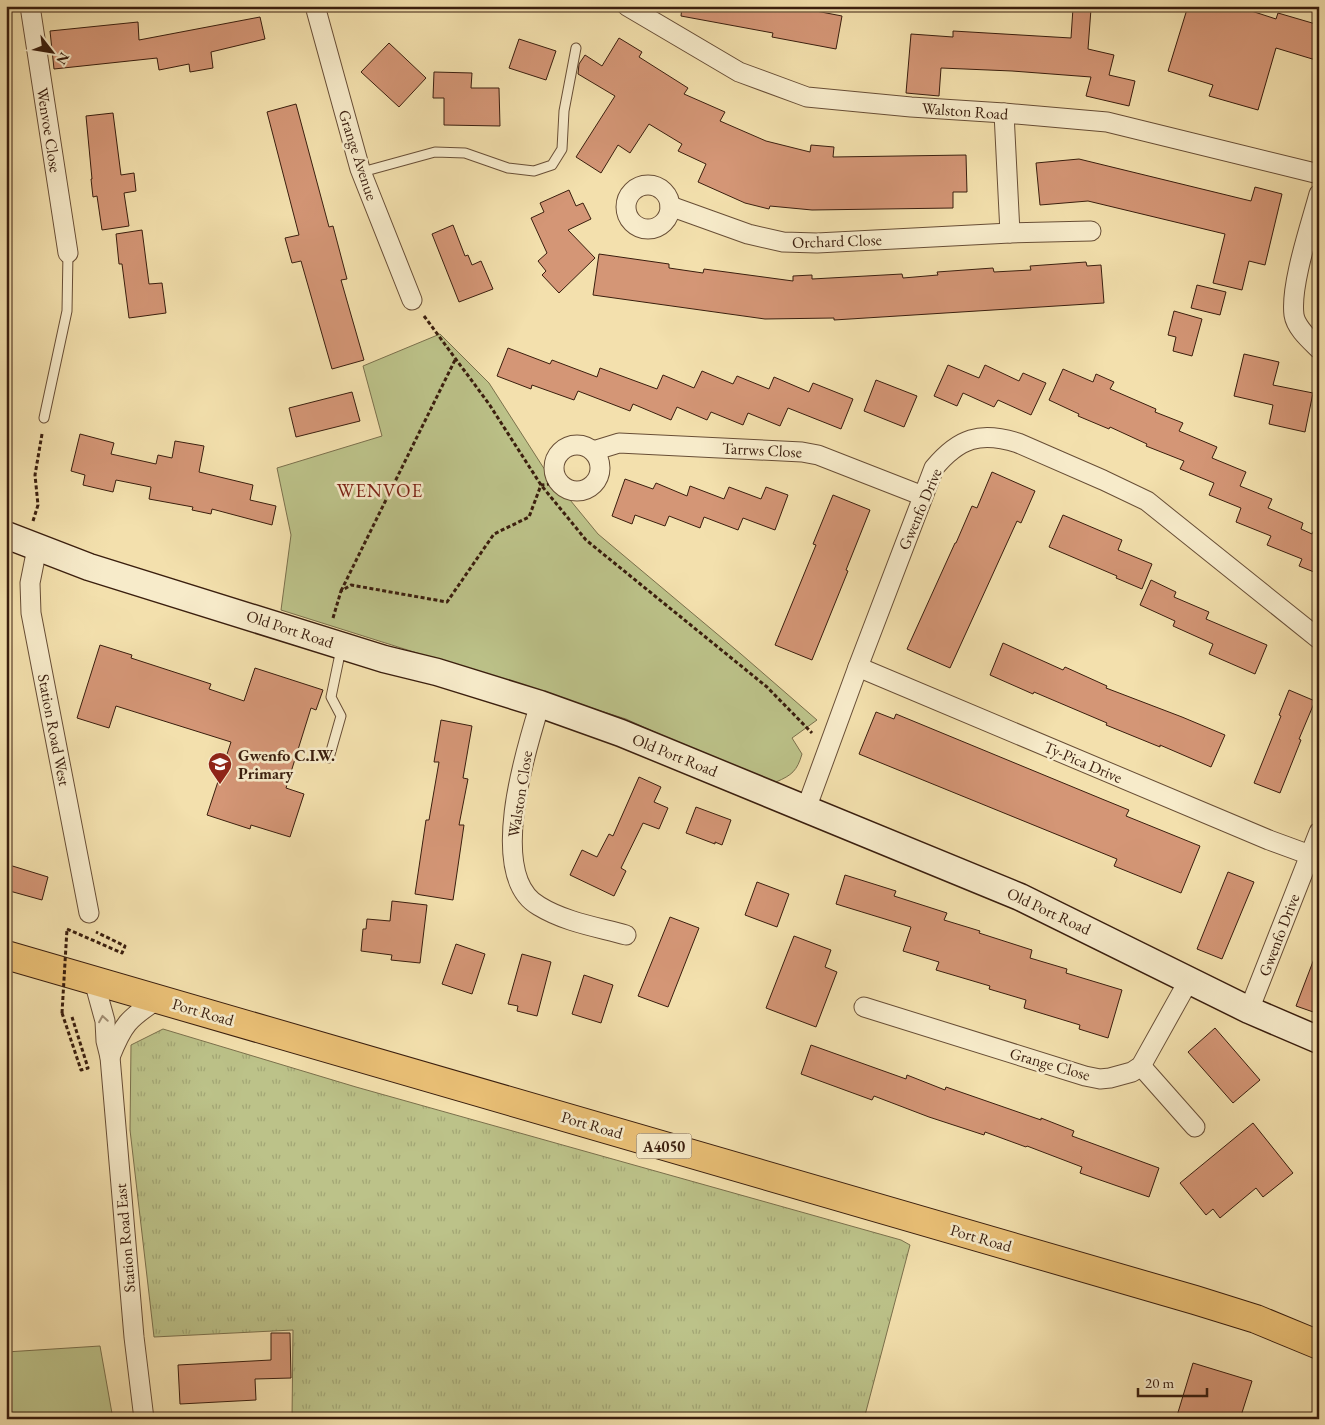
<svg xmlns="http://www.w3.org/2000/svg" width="1325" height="1425" viewBox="0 0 1325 1425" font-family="'EB Garamond',serif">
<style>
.grass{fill:url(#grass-tufts);stroke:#7b704c}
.park{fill:#bcc289;stroke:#7b704c}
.building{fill:#d49676;stroke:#3a1e0e}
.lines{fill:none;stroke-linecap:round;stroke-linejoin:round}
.lane-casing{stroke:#684e36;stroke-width:11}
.street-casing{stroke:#684e36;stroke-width:21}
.secondary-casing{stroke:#3a1e0e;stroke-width:29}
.primary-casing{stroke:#3a1e0e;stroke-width:30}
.path{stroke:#3a1e0e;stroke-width:3;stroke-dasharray:4 2.5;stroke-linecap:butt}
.lane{stroke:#f7ebca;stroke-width:9}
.street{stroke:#f7ebca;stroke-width:19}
.secondary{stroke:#f7ebca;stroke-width:26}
.primary{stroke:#eac076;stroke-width:28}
.path-bridge{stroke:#3a1e0e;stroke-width:3;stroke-dasharray:4 2.5;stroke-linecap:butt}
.oneway{stroke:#a28f75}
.labels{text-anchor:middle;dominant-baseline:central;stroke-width:5;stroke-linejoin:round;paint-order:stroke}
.shield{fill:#f7ebca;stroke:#735c46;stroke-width:1}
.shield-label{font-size:15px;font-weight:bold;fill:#3a1e0e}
.street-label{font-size:16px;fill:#3a1e0e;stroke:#f7ebca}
.poi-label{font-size:16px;font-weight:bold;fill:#3a1e0e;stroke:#f7ebca;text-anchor:start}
.quarter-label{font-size:19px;letter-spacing:1px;fill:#7a1f14;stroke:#f7ebca}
</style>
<defs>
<pattern id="grass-tufts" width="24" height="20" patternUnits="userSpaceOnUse" patternTransform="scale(1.25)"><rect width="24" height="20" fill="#bcc289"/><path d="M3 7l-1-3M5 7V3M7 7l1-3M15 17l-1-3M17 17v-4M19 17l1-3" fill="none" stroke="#a2a675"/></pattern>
</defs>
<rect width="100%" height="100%" fill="#f3e0ad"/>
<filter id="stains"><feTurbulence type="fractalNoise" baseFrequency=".004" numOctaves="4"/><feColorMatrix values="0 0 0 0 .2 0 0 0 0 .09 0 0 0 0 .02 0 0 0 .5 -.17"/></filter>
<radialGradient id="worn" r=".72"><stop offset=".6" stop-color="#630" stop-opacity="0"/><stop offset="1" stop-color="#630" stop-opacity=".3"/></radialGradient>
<path class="grass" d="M163,1029l193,58 545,153 9,5 -46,174h-572l1,-89 -139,7 -24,-207 1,-85z"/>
<g class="park">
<path d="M440,334l49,49 54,84 55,67 143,120 76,66 -25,18 10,16c-5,17 -10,21 -26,28l-62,-23 -88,-40 -345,-109 10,-75 -14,-67 105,-32 -19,-70z"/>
<path d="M100,1346l13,73h-107v-67z"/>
</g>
<g class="building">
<path d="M682,6h108l52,10 -6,33 -64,-12 1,-4 -92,-17z"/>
<path d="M1188,6h48l40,13 2,-6 41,12v36l-43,-13 -18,62 -49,-14 4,-11 -45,-14z"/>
<path d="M1073,8l18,1 -3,40 26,6 -5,20 26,6 -6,25 -43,-10 5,-19 -79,-6 -71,-3 -2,28 -33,-3 5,-59 42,3v-6l118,7z"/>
<path d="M260,17l5,22 -54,13 2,16 -23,4 -1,-8 -30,6 -2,-12 -103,11 -4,-38 88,-9 1,18z"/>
<path d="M619,38l23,14 -3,5 49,31 -4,6 41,18 -5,9 46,20 44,11 1,-7 23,2 -1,10 133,-2 1,37h-14v16l-141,2 -42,-4 -1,3 -24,-6 -47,-21 8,-18 -28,-13 4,-7 -33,-20 -19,29 -12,-8 -17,28 -25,-16 39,-61 -37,-22 1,-10 6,-9 17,11z"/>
<path d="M519,39l37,12 -10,29 -37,-12z"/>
<path d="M389,43l37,35 -27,29 -38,-35z"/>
<path d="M434,72l38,1 -1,15h28l1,38 -56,-1v-27h-11z"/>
<path d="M296,104l33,123 4,-1 14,53 -6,1 23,80 -32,9 -31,-108 -9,2 -7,-25 14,-3 -32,-123z"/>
<path d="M113,113l8,62 13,-2 2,18 -12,2 5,33 -27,4 -5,-34 -4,1 -2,-18h1l-6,-63z"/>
<path d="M1079,159l172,42 4,-14 27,7 -17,71 -16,-4 -7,29 -29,-7 12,-49 -137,-33 -48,4 -4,-42z"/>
<path d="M569,190l7,16 7,-3 8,16 -23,11 27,28 -36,35 -17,-18 4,-4 -8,-10 9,-8 -16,-35 13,-6 -4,-9z"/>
<path d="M453,225l12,31 3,-1 4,10 9,-4 12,28 -34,13 -27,-68z"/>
<path d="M142,230l7,54 13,-1 4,30 -37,5 -7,-54h-3l-3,-30z"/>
<path d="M599,254l70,10v4l34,5 1,-4 89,12v-5l19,-1v4l90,-5 1,4 35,-3 -1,-3 56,-4 1,4 37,-2 -1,-4 56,-4 1,4 14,-1 3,38 -270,17v-2l-69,1 -172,-24z"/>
<path d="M1197,285l29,7 -6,23 -29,-7z"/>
<path d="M1174,311l28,8 -10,37 -19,-5 3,-14 -8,-2z"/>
<path d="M508,348l42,16 2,-4 45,17 3,-9 57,21 6,-14 31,13 8,-17 31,13 4,-8 32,13 5,-12 35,15 4,-9 40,16 -12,30 -53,-21 -8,18 -32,-13 -5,12 -32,-13 -4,8 -30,-13 -6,13 -38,-16 -3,7 -52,-20 -4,9 -42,-15 -1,4 -34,-13z"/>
<path d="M1244,354l35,8 -6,23 40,8 -8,39 -36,-8 4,-19 -39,-9z"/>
<path d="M948,365l31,13 6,-13 34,16 4,-8 23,10 -15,32 -33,-15 -4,7 -31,-14 -6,13 -23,-10z"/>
<path d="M1063,369l30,13 3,-8 18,8 -4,7 46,20 -1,3 28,11 -4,8 38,16 -5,11 34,14 -6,14 32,13 -4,9 35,15 -2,6 11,5 7,-15v55l-20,-8 3,-7 -35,-14 4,-9 -35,-14 5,-14 -32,-13 5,-12 -34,-14 4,-8 -38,-15 1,-2 -37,-17 -1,2 -31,-13 1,-2 -30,-14z"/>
<path d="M876,380l41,16 -13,31 -40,-16z"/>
<path d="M352,392l8,29 -64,16 -7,-29z"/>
<path d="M80,434l34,9 -3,11 45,10 2,-9 14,3 3,-17 29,5 -5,26 54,13 -3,15 26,6 -4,19 -60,-16 -1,5 -19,-4 1,-3 -44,-8 2,-12 -35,-7 -3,12 -30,-7 2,-10 -14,-4z"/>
<path d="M992,472l43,19 -14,32 -4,-2 -67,147 -43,-19 48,-106h1l16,-37 5,2z"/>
<path d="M625,479l28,10 3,-6 31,13 3,-10 34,13 5,-12 32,12 5,-12 22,8 -13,35 -32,-12 -5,12 -34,-13 -4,11 -31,-12 -4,10 -30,-11 -3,9 -20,-8z"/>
<path d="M833,495l37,15 -24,60 2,1 -36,89 -37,-15 41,-100 -3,-1z"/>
<path d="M1063,515l59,25 -4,10 34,14 -10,25 -26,-11 1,-2 -68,-29z"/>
<path d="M1151,580l25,12 -2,5 35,15 -3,7 61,26 -12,29 -46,-20 4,-10 -40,-18 2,-5 -35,-16z"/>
<path d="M1003,643l60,27 2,-3 42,19 -1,2 76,29 43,18 -14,32 -51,-22v2l-54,-22 1,-2 -73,-31 -1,2 -43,-19z"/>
<path d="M100,645l32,10 -1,3 80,26 -2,5 35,12 11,-33 68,22 -7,20 -5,-2 -25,80 18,6 -14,43 -39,-12 -1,4 -43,-14 24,-73 -115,-36 -7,22 -32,-10z"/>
<path d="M1289,690l26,11 -16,38 2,1 -21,53 -26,-10 27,-67 -2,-1z"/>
<path d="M876,712l18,7 2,-5 206,85 27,11 -3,6 74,30 -19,47 -67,-27 3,-7 -258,-105z"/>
<path d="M441,720l31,6 -9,52 5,1 -9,46h5l-11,75 -38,-6 11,-74h3l10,-58h-5z"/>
<path d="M639,777l22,10 -7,15 14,6 -9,21 -16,-6 -22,45 5,3 -12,25 -44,-21 12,-25 15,7 12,-23 4,2z"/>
<path d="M696,807l35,13 -9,25 -7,-3v2l-29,-11z"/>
<path d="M6,864l42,13 -6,23 -36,-10z"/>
<path d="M1228,872l26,10 -32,77 -25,-10z"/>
<path d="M845,875l51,16 -2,5 53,17 -3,7 36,11 -1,2 53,17 -2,8 37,11 -1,4 56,17 -14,48 -29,-9 1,-4 -56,-17 2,-8 -37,-11 1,-3 -54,-16 3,-8 -36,-11 8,-24 -75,-23z"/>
<path d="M757,882l32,12 -12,33 -32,-12z"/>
<path d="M392,901l35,4 -7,58 -29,-3 1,-5 -31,-4 2,-22h3l1,-10 23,2z"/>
<path d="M670,917l29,11 -31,79 -30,-11z"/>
<path d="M794,936l37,14 -6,17 12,5 -21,55 -50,-19z"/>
<path d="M456,944l29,10 -13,40 -30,-10z"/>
<path d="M1317,951l2,1v62l-23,-8z"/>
<path d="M522,954l29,8 -14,54 -20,-5 1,-5 -10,-2z"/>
<path d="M584,975l29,10 -12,38 -29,-9z"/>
<path d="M1215,1028l45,52 -27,23 -45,-51z"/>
<path d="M811,1045l95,34 1,-4 38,15 1,-3 95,33v-2l33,13 -2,5 87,32 -10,29 -69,-24 2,-6 -55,-21 -1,1 -41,-15 -1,3 -55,-18 -55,-21 -2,4 -71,-26z"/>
<path d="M1253,1123l40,50 -30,24 -7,-9 -36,30 -7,-9 -7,6 -26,-32z"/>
<path d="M271,1333h19l1,45 -36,1 1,21 -76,4 -2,-39 93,-5z"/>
<path d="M1193,1363l59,18 -12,38h-64z"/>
</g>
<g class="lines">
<g class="lane-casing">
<g id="lane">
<path d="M362,172l73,-20 30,1 43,15 26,3 18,-6 10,-16 2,-38 12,-63"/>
<path d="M44,418l23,-107 1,-58"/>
<path d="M329,758l12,-42 -10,-19 10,-48"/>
</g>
</g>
<g class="street-casing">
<g id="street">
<path d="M30,6l38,247"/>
<path d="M315,6l45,163 52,131"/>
<path d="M627,6l112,66 68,25 104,10 93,6 103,9 212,52"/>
<path d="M1004,113l6,120"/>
<circle cx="648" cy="207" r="22"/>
<path d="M1319,194c-8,30 -29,91 -25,121 2,13 16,25 25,34"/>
<path d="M670,206l78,28 35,8 34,1 193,-10 81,-2"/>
<circle cx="577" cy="468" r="23"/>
<path d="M593,451l26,-8 183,9 16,3 105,41"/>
<path d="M37,548l-7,35 1,30 58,300"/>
<path d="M858,667l411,173 41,15"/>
<path d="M540,704c-14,45 -54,172 -1,202 26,16 58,21 87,29"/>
<path d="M806,809l52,-142 76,-199c25,-30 46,-37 84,-25l85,37 44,21 172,138"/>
<path d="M94,981l11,40 1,20 4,16 24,280 10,82"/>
<path d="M864,1007l221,69 15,3 10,-1 22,-6 9,-6 48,-86"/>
<path d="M1249,1010l70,-178"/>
<path d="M110,1057c13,-33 18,-38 48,-58"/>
<path d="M1141,1066l54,61"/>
</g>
</g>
<g class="secondary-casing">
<path id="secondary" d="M6,535l83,32 295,92 53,13 103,32 81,29 399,164 229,113 70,30"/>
</g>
<g class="primary-casing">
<path id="primary" d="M6,955l1189,345 61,19 63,26"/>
</g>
<g class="path">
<path d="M424,316l65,88 52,81 45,55 181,147 45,46"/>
<path d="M33,521l5,-16 -3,-30 7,-41"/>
<path d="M341,591l115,-233"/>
<path d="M333,618l8,-27 10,-6 96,17 47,-68 35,-17 12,-32 19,-2"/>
<path d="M67,929l55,24 3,-7 -29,-14"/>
<path d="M62,1013l19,57 7,-2 -16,-51"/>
</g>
<use href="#lane" class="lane"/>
<use href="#street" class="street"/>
<use href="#secondary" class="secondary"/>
<use href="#primary" class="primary"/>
<path class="path-bridge" d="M62,1013l5,-84"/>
</g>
<defs><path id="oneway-chevron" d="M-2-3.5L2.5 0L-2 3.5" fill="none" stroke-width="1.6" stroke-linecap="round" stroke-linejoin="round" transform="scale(1.25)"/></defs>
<use class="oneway" href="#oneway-chevron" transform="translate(103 1019) rotate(-99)"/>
<defs>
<g id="school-pin" transform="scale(1.25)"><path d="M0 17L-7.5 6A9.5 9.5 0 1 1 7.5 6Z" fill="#8f2418" stroke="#f7ebca"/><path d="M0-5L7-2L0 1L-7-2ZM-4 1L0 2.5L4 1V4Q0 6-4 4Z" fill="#fff"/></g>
</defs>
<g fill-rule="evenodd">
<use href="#school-pin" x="220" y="764"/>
</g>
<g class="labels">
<rect class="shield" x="636.5" y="1133.5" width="55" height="25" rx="4"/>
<g class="shield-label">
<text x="664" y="1146">A4050</text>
</g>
<g class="street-label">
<text transform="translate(965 111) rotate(4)">Walston Road</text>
<text transform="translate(49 130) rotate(81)">Wenvoe Close</text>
<text transform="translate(358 155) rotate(72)">Grange Avenue</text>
<text transform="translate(837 241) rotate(-2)">Orchard Close</text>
<text transform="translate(762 450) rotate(3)">Tarrws Close</text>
<text transform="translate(920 509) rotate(-67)">Gwenfo Drive</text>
<text transform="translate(290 629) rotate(18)">Old Port Road</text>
<text transform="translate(54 730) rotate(79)">Station Road West</text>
<text transform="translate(675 755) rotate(22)">Old Port Road</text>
<text transform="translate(1083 762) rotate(23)">Ty-Pica Drive</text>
<text transform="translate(520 794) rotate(-81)">Walston Close</text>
<text transform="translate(1049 911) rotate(25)">Old Port Road</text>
<text transform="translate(1279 935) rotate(-69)">Gwenfo Drive</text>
<text transform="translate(203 1012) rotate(16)">Port Road</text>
<text transform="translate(1050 1064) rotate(16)">Grange Close</text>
<text transform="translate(592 1125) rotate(16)">Port Road</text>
<text transform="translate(125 1238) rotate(-95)">Station Road East</text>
<text transform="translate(981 1238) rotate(16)">Port Road</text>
</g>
<g class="poi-label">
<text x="238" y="755">Gwenfo C.I.W.<tspan x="238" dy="18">Primary</tspan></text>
</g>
<g class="quarter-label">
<text x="380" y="490">WENVOE</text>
</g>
</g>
<rect width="1325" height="1425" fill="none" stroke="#f3e0ad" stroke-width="25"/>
<rect x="8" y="8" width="1310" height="1410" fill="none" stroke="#3a1e0e" stroke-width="2.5"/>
<rect x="12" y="12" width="1300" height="1400" fill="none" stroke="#3a1e0e"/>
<g transform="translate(52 52) rotate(121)" stroke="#f7ebca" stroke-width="4" paint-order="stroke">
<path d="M0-4L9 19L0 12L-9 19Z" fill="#3a1e0e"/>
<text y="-8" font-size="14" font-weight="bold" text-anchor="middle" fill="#3a1e0e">N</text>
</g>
<path d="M1138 1388v8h69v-8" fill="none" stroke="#3a1e0e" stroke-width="2.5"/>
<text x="1145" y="1388" font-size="15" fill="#3a1e0e" stroke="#f7ebca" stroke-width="4" paint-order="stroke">20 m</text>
<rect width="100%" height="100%" filter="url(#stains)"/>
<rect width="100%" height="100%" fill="url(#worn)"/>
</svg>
